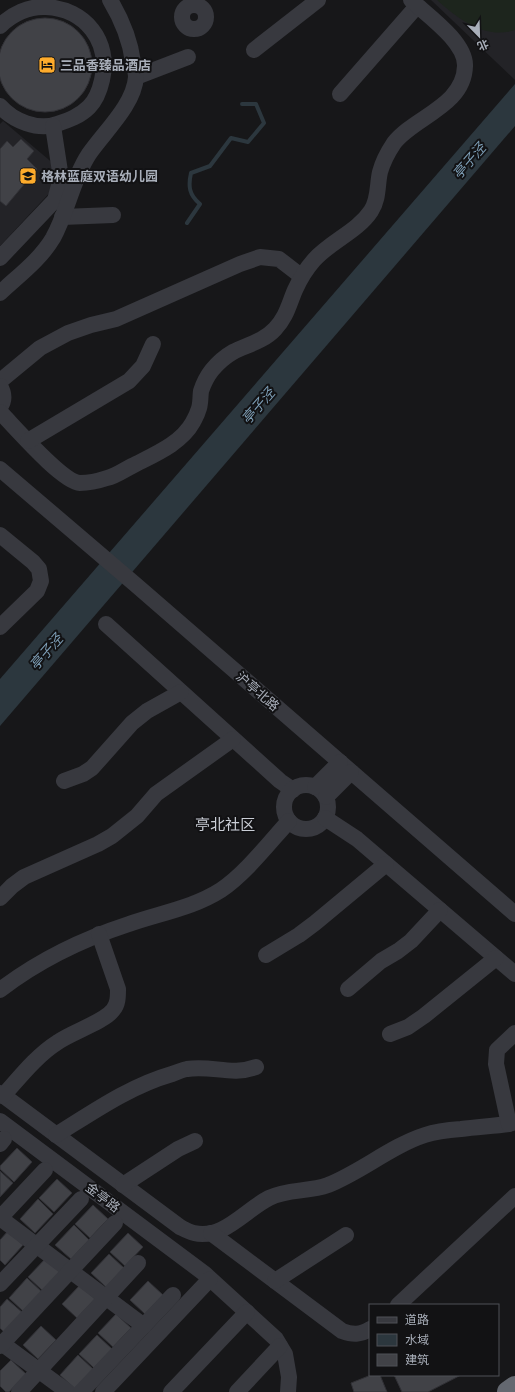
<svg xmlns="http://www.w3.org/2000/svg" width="515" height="1392" viewBox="0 0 515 1392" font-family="Cabin,'Noto Sans SC',sans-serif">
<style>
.built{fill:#232327}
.green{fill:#1d251d}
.water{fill:#2c373e}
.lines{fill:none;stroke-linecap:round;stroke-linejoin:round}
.stream{stroke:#2c373e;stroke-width:4}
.building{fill:#414247;stroke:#313136}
.minor{stroke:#38393f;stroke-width:16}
.highway{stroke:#646870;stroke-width:22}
.labels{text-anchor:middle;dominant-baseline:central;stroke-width:4;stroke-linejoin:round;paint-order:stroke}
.poi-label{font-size:13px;font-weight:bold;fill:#a9afba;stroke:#121214;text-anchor:start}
.street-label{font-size:13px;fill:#a9afba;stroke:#121214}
.water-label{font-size:14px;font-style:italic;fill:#7e9fb7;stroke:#121214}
.quarter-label{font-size:15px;fill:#caced6;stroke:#121214}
</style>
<rect width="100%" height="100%" fill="#171719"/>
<g class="built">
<path d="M431,0h84v80z"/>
<path d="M3,121l52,44v22l-55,59v-122z"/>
</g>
<path class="green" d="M437,0h78v30c-29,10 -57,-11 -78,-30z"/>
<path class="water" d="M515,84v42l-515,600v-47z"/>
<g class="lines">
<path class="stream" d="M187,223l13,-19c-11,-9 -12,-18 -9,-31l19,-7 21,-28 17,4 16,-19 -8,-19h-14"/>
</g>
<g class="building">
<circle cx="45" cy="65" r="47"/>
<path d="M21,139l13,12 -7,8 10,10 -31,37 -6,-5v-52l7,-8 6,6z"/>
<path d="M17,1148l15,14 -18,20 -14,-13v-3z"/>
<path d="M0,1171l13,12 -13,14z"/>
<path d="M57,1179l15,14 -18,19 -15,-14z"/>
<path d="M38,1199l15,15 -18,19 -15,-14z"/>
<path d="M93,1205l15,14 -18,19 -15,-14z"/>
<path d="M74,1225l15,15 -18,19 -16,-14z"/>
<path d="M8,1231l15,14 -18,20 -5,-5v-20z"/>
<path d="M128,1233l15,14 -18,19 -15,-14z"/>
<path d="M109,1254l15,14 -18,19 -15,-14z"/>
<path d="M46,1258l15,14 -18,19 -15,-14z"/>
<path d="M27,1278l15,14 -18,20 -15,-14z"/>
<path d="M148,1281l15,14 -18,19 -15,-14z"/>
<path d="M80,1285l15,14 -18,19 -15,-14z"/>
<path d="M7,1299l16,14 -19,19 -4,-4v-21z"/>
<path d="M116,1314l15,14 -18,19 -15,-14z"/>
<path d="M41,1326l15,14 -18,19 -15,-14z"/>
<path d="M97,1335l15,14 -18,19 -15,-14z"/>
<path d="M78,1355l15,14 -18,20 -15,-14z"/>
<path d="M11,1360l15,14 -17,18h-3l-6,-6v-15z"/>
<path d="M371,1375h9l7,17h-33l-3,-9z"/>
<path d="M394,1375h67l-33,17h-26z"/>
</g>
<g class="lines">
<g class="minor">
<circle cx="194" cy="17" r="12"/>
<path d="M0,26c12,-12 29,-20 46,-19 39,2 65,34 56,73 -2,9 -6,20 -13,27 -9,9 -20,13 -32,17 -19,7 -44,-3 -57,-18"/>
<path d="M254,50l64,-50"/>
<path d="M136,77l52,-20"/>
<path d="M340,94l77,-88"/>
<path d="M62,217l51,-2"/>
<path d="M0,258l55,-58 6,-22 -8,-52"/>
<path d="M0,293c18,-17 40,-33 53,-55 15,-27 19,-58 36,-84 15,-22 45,-49 47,-77 0,-5 -2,-10 -3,-15 -3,-23 -11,-42 -23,-62"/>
<path d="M0,381l40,-33 28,-15 23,-8 25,-6 124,-55 20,-7 19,2 22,17"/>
<path d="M0,386c4,7 5,14 0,21"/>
<path d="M0,412c14,14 62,70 80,71 9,0 18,-2 27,-5 9,-2 17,-8 25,-12 21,-11 49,-22 61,-44 2,-4 4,-7 5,-11 3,-6 2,-13 3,-20 2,-6 7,-16 11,-21 5,-6 14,-14 21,-18 14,-7 31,-11 42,-23 11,-11 14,-25 20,-39 5,-11 11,-21 19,-30 17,-19 43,-28 57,-49 8,-12 6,-26 9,-39 3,-11 8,-20 14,-29 20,-26 70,-37 71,-77 1,-24 -38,-51 -54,-66"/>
<path d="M28,441l101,-60 14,-15 10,-22"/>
<path d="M0,469l136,116 379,329"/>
<path d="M0,535l33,27 6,7 2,12 -4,10 -37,36"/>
<path d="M106,624l174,157 13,9"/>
<path d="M64,781l19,-7 9,-6 40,-45 15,-12 34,-19"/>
<circle cx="306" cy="807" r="22"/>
<path d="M315,787l25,-25"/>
<path d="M326,797l25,-25"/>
<path d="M325,818l32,21 158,135"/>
<path d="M0,898l12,-12 12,-9 74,-33 14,-8 25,-20 19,-22 77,-55"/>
<path d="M266,955l33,-20 16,-12 71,-59"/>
<path d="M348,989l33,-28 17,-10 13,-10 29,-31"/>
<path d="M0,990c39,-30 83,-51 129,-66 31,-11 64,-16 92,-34 24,-16 48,-47 68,-69"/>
<path d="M390,1034l18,-7 16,-11 72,-58"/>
<path d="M0,1093l180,134c4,2 9,5 14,6 29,7 51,-23 75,-35 18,-9 40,-6 59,-13 33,-13 63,-39 97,-50 12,-4 23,-5 36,-6 16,-2 32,-3 48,-5l6,-2"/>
<path d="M3,1096c17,-19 33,-40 55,-54 14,-10 46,-20 55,-32 5,-6 5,-13 5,-21l-19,-55"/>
<path d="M0,1121l205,153 71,65 9,15 4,23 -1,15"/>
<path d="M509,1124l-13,-60 1,-14 18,-17"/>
<path d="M56,1135c37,-23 74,-49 116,-61 5,-2 10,-4 15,-5 25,-4 45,7 69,-2"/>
<path d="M0,1144l4,-5"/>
<path d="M45,1170l-45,48 144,108"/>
<path d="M123,1185l55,-36 17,-8"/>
<path d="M211,1233l131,98c11,4 18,4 28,-2"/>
<path d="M275,1281l71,-46"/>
<path d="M0,1284l81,-85"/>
<path d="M398,1305l117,-109"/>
<path d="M0,1342l68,50"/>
<path d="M0,1346l115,-123"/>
<path d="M19,1392l119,-129"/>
<path d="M81,1392l92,-97"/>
<path d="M103,1392l107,-113"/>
<path d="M171,1392l76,-80"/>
<path d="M237,1392l43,-46"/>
</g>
<path class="highway" d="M508,1392l7,-5"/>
</g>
<defs>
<g id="hotel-square" transform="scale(0.9)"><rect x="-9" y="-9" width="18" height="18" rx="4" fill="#fdab2c" stroke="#121214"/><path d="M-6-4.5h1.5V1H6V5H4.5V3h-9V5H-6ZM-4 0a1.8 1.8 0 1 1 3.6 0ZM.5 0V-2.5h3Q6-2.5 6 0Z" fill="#111"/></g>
<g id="school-square" transform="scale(0.9)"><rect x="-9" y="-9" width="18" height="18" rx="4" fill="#fdab2c" stroke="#121214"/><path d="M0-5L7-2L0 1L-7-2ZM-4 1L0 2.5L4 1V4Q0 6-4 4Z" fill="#111"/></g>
</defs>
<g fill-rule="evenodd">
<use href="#hotel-square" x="47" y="65"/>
<use href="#school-square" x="28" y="176"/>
</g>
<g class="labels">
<g class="poi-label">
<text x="60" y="65">三品香臻品酒店</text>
<text x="41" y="176">格林蓝庭双语幼儿园</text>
</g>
<g class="street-label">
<text transform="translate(258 691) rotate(41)">沪亭北路</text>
<text transform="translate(103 1197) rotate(37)">金亭路</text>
</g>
<g class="water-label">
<text transform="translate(469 161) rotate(-49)">亭子泾</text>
<text transform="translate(258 406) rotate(-49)">亭子泾</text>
<text transform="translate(46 652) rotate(-49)">亭子泾</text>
</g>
<g class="quarter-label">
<text x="225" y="825">亭北社区</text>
</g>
</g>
<rect x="369" y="1304" width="130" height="72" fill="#121214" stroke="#4e5156"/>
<rect x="377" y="1317" width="20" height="6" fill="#38393f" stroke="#4e5156"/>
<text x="405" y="1324" font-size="12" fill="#a9afba">道路</text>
<rect x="377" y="1334" width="20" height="12" fill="#2c373e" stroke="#4e5156"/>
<text x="405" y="1344" font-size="12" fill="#a9afba">水域</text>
<rect x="377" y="1354" width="20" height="12" fill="#414247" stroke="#4e5156"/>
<text x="405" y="1364" font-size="12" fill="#a9afba">建筑</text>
<g transform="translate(479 36) rotate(157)" stroke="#121214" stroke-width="3" paint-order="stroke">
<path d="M0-3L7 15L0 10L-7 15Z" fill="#a9afba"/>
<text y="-6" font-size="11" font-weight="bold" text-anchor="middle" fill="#a9afba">北</text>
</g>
</svg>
